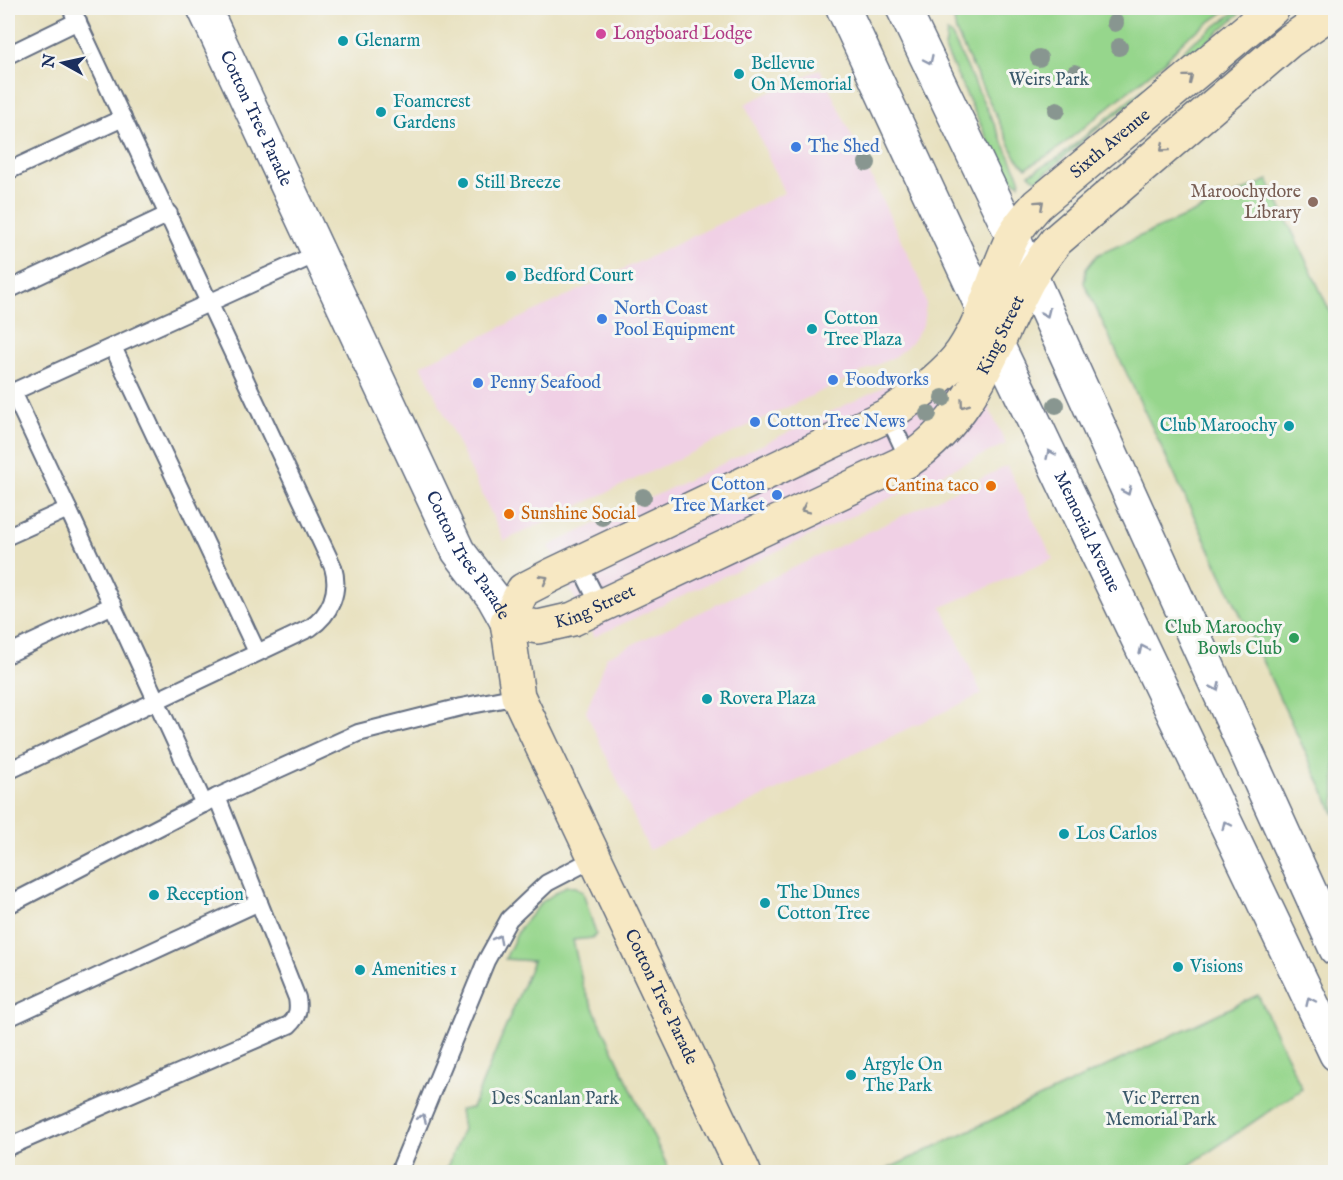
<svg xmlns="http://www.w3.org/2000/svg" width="1343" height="1180" viewBox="0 0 1343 1180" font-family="'IM FELL English',serif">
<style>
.built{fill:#f0d0e5}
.green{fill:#96d68c;stroke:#588275;stroke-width:1.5}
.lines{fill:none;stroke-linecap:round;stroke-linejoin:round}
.lane-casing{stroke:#636d80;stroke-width:20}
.street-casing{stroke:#636d80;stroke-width:36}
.secondary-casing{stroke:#636d80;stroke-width:36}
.lane{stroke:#fff;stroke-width:16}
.street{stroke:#fff;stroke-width:33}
.secondary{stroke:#f7e8c3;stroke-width:33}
.tree{fill:#889690}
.oneway{stroke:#8d97ae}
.oneway2{stroke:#898c90}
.hotel-dot{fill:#d1479c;stroke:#f6f6f2;stroke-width:2}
.culture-dot{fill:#0f9aa8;stroke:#f6f6f2;stroke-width:2}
.shop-dot{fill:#3f7fe0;stroke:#f6f6f2;stroke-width:2}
.education-dot{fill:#8d6e63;stroke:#f6f6f2;stroke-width:2}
.food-dot{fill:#e8710a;stroke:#f6f6f2;stroke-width:2}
.leisure-dot{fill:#2e9e5b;stroke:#f6f6f2;stroke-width:2}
.labels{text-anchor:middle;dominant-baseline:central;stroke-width:6;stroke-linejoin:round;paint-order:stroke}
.hotel-label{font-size:18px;fill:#b23c85;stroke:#f6f6f2;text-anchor:start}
.culture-label{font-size:18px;fill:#0d838f;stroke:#f6f6f2;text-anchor:start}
.park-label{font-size:18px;fill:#3a596a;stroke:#f6f6f2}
.street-label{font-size:18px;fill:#1b2f5e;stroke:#f6f6f2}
.shop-label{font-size:18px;fill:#366cbe;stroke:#f6f6f2;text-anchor:start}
.education-label{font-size:18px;fill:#785e54;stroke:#f6f6f2;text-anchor:end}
.food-label{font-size:18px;fill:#c56008;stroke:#f6f6f2;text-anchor:end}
.leisure-label{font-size:18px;fill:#27864d;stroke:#f6f6f2;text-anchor:end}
</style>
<rect width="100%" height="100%" fill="#f6f6f2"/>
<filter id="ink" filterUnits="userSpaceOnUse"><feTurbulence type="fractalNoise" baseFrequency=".0167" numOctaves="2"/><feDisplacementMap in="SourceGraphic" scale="12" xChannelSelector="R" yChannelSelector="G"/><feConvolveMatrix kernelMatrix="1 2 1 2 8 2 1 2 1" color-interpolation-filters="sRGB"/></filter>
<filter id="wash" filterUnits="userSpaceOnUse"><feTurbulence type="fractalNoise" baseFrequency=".008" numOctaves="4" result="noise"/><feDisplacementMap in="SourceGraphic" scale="24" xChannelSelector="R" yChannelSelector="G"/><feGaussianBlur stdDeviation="1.35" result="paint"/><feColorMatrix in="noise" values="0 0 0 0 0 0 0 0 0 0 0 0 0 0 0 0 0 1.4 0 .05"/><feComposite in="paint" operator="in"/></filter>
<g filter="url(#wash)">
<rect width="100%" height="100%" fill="#e8e1bf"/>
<g class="built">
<path d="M820,69l101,213 5,22 -3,21 -12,18 -17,14 -390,184 -83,-176 363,-172 -39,-89z"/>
<path d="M961,350l45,94 -412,193 -45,-91z"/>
<path d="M1007,466l46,93 -111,48 40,87 -333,156 -63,-138 20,-55z"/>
</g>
<g class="green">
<path d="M1053,8h177l-45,31 -21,23 -109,89 -29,17 -10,-11 -60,-125 -2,-12 9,-3z"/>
<path d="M1241,8h5l-74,64 -79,60 -54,47 -3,1 -7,-6 29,-16 109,-88 22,-25z"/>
<path d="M947,32l4,2 69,144 -1,6 -11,-7 -6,-7 -57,-121z"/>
<path d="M1268,180l67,142v493l-251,-532 2,-14 11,-14z"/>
<path d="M566,886l10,1 7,5 13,42 -3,4 -20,2 10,46 87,186h-225l18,-43 -3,-19 12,-2 61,-147 -28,-2 15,-31 22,-26z"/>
<path d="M1258,995l44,94 -123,83h-298z"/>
</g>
</g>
<g filter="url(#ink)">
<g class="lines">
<g class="lane-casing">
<g id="lane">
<path d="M8,55l70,-34"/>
<path d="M8,171l115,-53"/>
<path d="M8,290l161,-76"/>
<path d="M113,347l144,305"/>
<path d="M13,392l55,117"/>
<path d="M8,394l311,-141"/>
<path d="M888,415l21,45"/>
<path d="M8,536l60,-27 136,295"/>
<path d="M578,562l22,44"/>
<path d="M8,654l105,-49"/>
<path d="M8,771l302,-143c21,-14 30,-37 23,-61l-262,-559"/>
<path d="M8,905l209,-108 141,-64 103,-26 57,-11"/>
<path d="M8,1018l251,-116"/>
<path d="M8,1147l281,-122c9,-8 10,-16 8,-27l-80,-201"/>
<path d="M399,1172l87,-211 23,-42 38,-36 48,-25"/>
</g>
</g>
<g class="street-casing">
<g id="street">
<path id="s1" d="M204,8l254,543 35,46 14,25"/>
<path id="s2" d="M843,8l140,301 15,37 338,708"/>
<path d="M903,8l110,229 323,712"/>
</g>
</g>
<g class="secondary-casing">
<g id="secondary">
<path id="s3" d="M507,622l31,5 35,-8 336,-159c65,-44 85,-116 120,-181 8,-13 18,-26 27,-38l232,-199 32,-22 16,-7"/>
<path id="s4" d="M507,622l16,-32 29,-15 336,-160c25,-18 56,-37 74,-63 23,-34 32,-77 50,-114 6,-12 16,-23 25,-33l236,-197"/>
<path id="s5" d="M507,622l11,74 226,476"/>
</g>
</g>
<use href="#lane" class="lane"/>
<use href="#street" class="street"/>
<use href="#secondary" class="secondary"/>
</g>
<g class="tree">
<circle cx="1115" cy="23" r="9"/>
<circle cx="1119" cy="47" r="9"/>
<circle cx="1039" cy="58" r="9"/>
<circle cx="1075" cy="73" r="9"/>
<circle cx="1057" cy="110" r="9"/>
<circle cx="867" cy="163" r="9"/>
<circle cx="943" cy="398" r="9"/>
<circle cx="1056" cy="405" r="9"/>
<circle cx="928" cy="414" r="9"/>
<circle cx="643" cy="497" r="9"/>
<circle cx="602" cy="517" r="9"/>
</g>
<defs><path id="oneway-chevron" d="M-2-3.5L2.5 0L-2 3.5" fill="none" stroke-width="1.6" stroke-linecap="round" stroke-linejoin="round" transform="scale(1.5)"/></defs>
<g class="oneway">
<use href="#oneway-chevron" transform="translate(929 60) rotate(65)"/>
<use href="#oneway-chevron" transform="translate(1046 313) rotate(66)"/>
<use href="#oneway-chevron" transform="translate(1050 454) rotate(-115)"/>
<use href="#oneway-chevron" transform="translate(1127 491) rotate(66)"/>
<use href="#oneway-chevron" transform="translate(1143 649) rotate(-115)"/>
<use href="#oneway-chevron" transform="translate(1216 687) rotate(66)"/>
<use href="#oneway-chevron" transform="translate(1226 825) rotate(-115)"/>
<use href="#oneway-chevron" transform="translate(498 939) rotate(-62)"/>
<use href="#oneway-chevron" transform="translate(1310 1001) rotate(-115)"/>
<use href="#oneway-chevron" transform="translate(422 1118) rotate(-68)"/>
</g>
<g class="oneway2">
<use href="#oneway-chevron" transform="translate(1189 78) rotate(-40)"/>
<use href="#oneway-chevron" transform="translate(1164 148) rotate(139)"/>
<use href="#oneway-chevron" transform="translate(1040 204) rotate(-42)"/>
<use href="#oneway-chevron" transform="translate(964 404) rotate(126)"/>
<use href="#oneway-chevron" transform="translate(805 509) rotate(155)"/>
<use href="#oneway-chevron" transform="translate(544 579) rotate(-29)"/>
</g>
</g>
<circle class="hotel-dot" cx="601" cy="34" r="6"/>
<g class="culture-dot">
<circle cx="343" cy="41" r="6"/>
<circle cx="739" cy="74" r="6"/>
<circle cx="381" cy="112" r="6"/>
<circle cx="463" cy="183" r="6"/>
<circle cx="511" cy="276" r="6"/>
<circle cx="812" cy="329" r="6"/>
<circle cx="1289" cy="426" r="6"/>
<circle cx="707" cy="699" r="6"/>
<circle cx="1064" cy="834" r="6"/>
<circle cx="154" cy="895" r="6"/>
<circle cx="765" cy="903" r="6"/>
<circle cx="1178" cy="967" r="6"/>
<circle cx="360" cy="970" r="6"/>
<circle cx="851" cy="1075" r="6"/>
</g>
<g class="shop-dot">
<circle cx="796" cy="147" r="6"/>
<circle cx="602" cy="319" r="6"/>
<circle cx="833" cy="380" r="6"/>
<circle cx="478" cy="383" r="6"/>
<circle cx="755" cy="422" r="6"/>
<circle cx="777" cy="495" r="6"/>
</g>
<circle class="education-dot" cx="1313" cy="202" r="6"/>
<g class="food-dot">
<circle cx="991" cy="486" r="6"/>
<circle cx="509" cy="514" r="6"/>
</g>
<circle class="leisure-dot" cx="1294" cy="638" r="6"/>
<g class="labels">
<g class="hotel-label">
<text x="613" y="34">Longboard Lodge</text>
</g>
<g class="culture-label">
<text x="355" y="41">Glenarm</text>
<text x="751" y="64">Bellevue<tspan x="751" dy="21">On Memorial</tspan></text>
<text x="393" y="102">Foamcrest<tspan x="393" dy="21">Gardens</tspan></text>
<text x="475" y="183">Still Breeze</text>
<text x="523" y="276">Bedford Court</text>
<text x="824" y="319">Cotton<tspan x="824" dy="21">Tree Plaza</tspan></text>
<text x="1277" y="426" text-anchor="end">Club Maroochy</text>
<text x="719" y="699">Rovera Plaza</text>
<text x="1076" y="834">Los Carlos</text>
<text x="777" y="893">The Dunes<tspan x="777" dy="21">Cotton Tree</tspan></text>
<text x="166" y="895">Reception</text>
<text x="1190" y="967">Visions</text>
<text x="372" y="970">Amenities 1</text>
<text x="863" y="1065">Argyle On<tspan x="863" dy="21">The Park</tspan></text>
</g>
<g class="park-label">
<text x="1049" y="80">Weirs Park</text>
<text x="555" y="1099">Des Scanlan Park</text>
<text x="1161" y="1099">Vic Perren<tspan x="1161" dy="21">Memorial Park</tspan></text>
</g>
<g class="street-label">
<text stroke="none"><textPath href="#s1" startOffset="122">Cotton Tree Parade</textPath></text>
<text stroke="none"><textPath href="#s4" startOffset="800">Sixth Avenue</textPath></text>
<text stroke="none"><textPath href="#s3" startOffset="596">King Street</textPath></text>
<text stroke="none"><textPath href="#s2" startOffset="578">Memorial Avenue</textPath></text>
<text stroke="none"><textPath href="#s1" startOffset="608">Cotton Tree Parade</textPath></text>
<text stroke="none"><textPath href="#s3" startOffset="92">King Street</textPath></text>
<text stroke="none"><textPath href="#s5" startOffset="408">Cotton Tree Parade</textPath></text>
</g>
<g class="shop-label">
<text x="808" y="147">The Shed</text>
<text x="614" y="309">North Coast<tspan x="614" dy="21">Pool Equipment</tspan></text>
<text x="845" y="380">Foodworks</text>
<text x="490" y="383">Penny Seafood</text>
<text x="767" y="422">Cotton Tree News</text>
<text x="765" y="485" text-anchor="end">Cotton<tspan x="765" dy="21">Tree Market</tspan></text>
</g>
<g class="education-label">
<text x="1301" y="192">Maroochydore<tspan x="1301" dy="21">Library</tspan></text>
</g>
<g class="food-label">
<text x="979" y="486">Cantina taco</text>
<text x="521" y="514" text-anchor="start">Sunshine Social</text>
</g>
<g class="leisure-label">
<text x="1282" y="628">Club Maroochy<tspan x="1282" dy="21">Bowls Club</tspan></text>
</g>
</g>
<rect width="1343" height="1180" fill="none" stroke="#f6f6f2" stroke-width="30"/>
<g transform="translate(63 63) rotate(278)" stroke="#f6f6f2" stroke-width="4.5" paint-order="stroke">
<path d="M0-4.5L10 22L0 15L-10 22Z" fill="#1b2f5e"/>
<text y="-9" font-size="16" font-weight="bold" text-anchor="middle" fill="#1b2f5e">N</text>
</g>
</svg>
